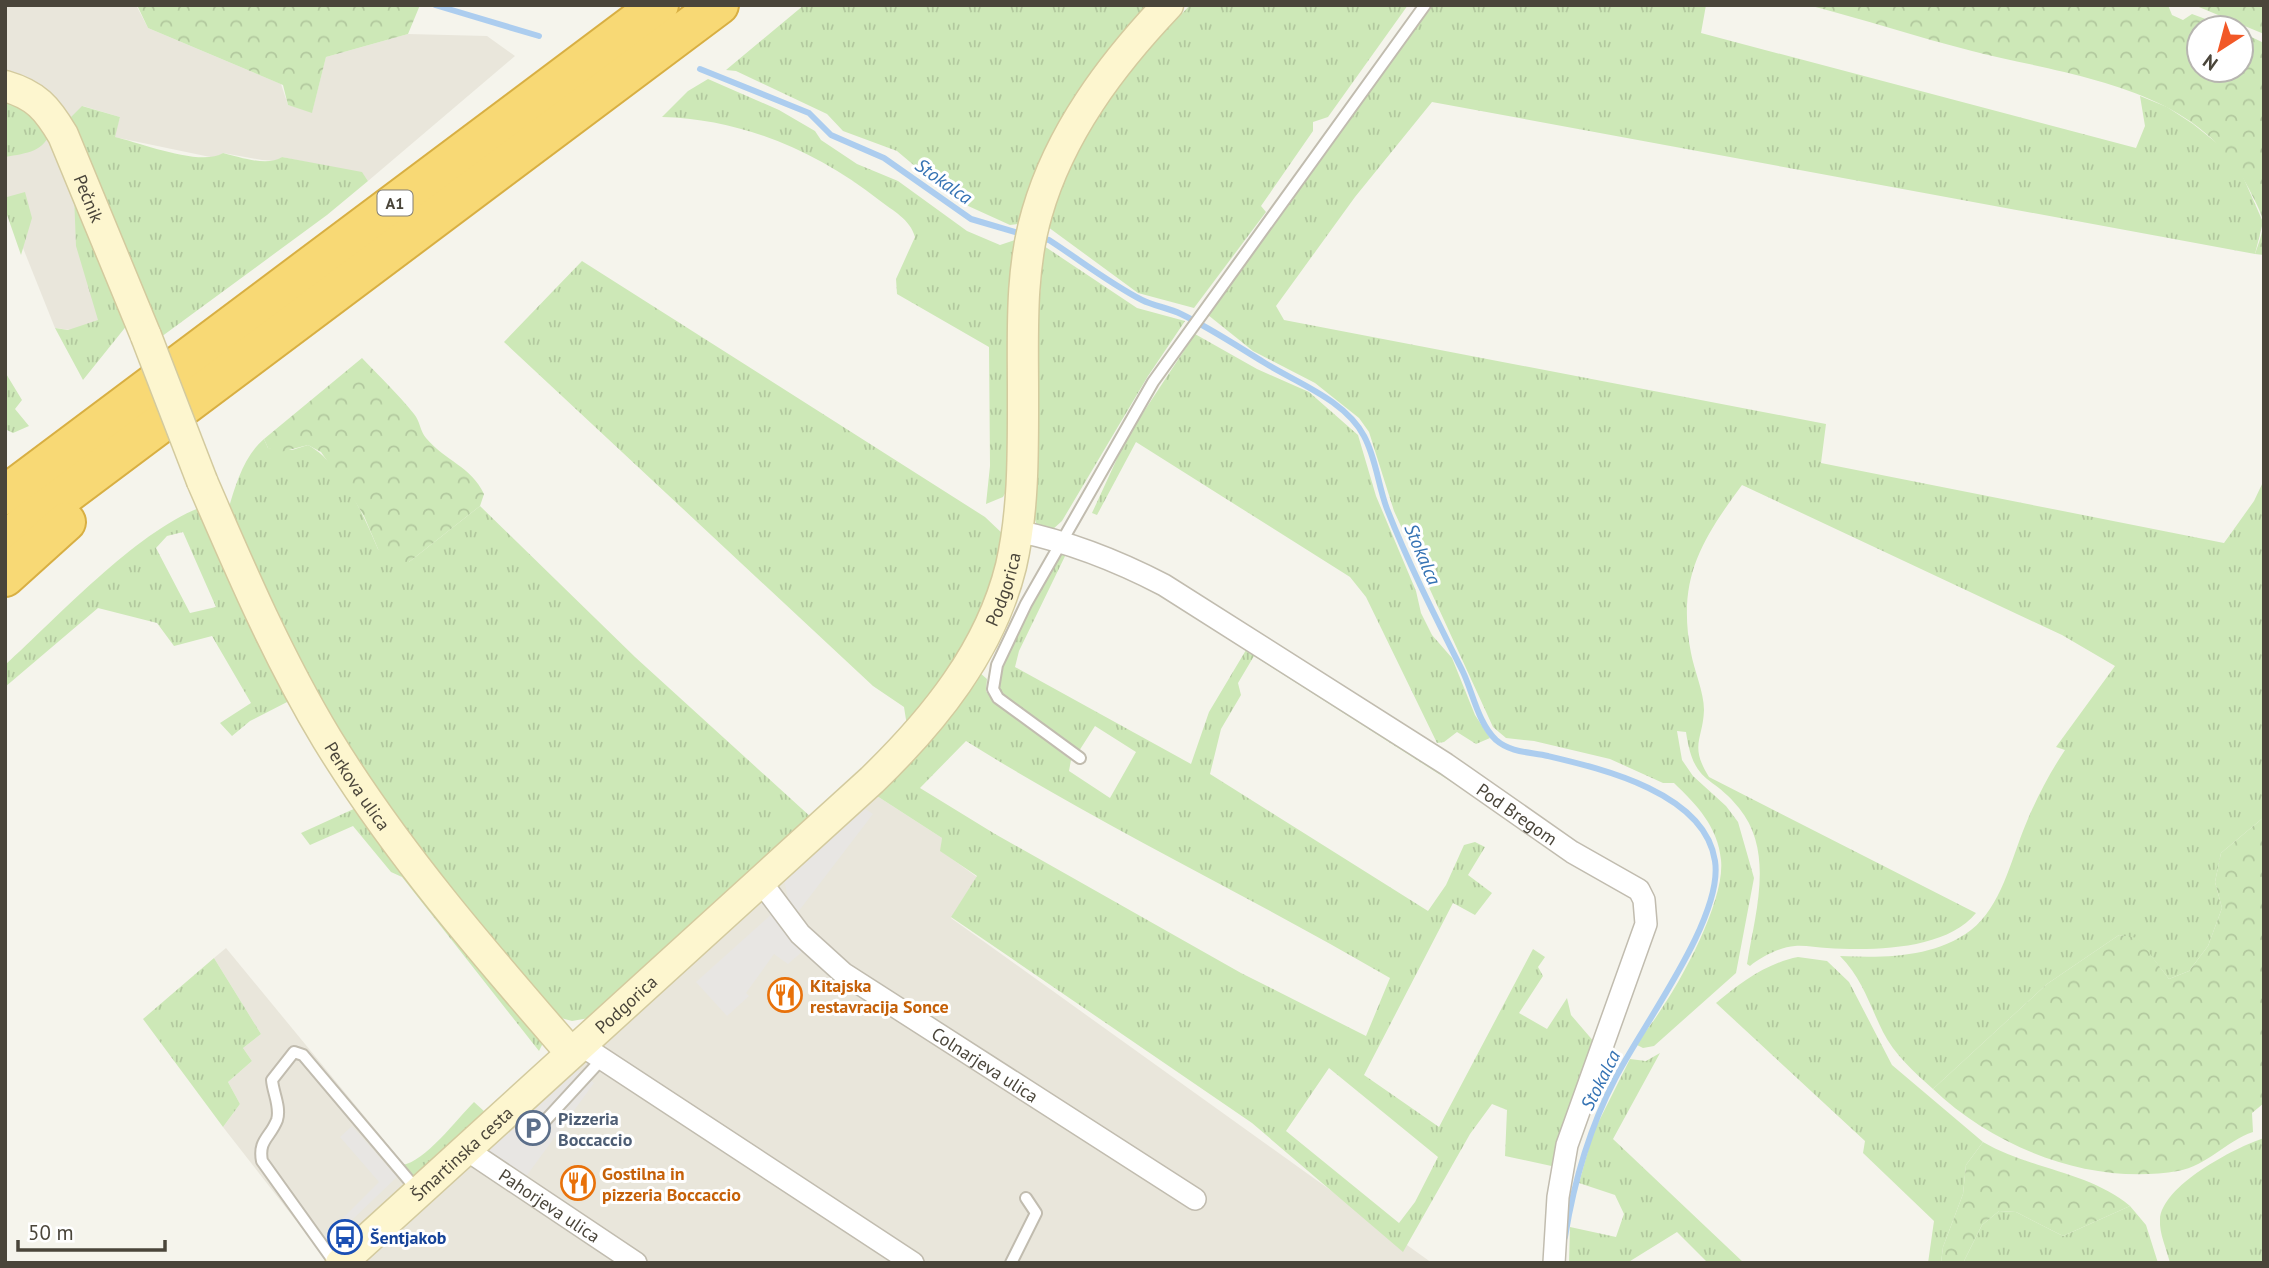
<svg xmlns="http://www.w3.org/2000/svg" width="2269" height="1268" viewBox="0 0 2269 1268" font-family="'PT Sans',sans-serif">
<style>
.residential{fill:#e9e6db}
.grass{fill:url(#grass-tufts);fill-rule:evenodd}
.forest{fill:url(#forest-crowns)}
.parking{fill:#e8e6e3}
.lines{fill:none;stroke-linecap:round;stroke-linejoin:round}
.stream{stroke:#accdef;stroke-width:6}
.lane-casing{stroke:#c1bcaf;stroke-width:14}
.street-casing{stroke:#c1bcaf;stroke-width:24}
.secondary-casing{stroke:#d3ca9e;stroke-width:33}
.highway-casing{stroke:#d8af43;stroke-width:42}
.lane{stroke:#fff;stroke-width:10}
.street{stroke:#fff;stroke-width:21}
.secondary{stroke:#fdf6cf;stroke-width:30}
.highway{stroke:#f8d975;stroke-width:38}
.secondary-bridge-casing{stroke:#d3ca9e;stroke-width:33;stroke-linecap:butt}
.secondary-bridge{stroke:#fdf6cf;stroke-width:30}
.labels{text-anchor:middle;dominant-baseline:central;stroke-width:6;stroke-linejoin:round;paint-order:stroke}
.shield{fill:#fff;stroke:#807d75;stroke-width:2}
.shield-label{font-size:16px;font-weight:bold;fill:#4a453a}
.street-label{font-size:18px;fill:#4a453a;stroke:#fff}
.food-label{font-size:18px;font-weight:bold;fill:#c56008;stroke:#fff;text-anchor:start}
.service-label{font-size:18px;font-weight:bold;fill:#4e5e75;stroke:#fff;text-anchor:start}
.transit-label{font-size:18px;font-weight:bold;fill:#164399;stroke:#fff;text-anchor:start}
.water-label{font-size:19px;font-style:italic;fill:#3573b4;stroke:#fff}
</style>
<defs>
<pattern id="grass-tufts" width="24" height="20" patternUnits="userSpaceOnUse" patternTransform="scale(1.75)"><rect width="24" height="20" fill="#cde8b7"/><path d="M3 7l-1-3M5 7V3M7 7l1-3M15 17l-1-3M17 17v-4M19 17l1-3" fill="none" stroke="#b2c89e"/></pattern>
<pattern id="forest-crowns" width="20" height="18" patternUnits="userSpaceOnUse" patternTransform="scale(1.75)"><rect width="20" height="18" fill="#cde8b7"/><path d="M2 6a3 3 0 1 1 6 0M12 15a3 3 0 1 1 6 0" fill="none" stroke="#b2c89e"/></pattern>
</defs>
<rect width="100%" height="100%" fill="#f5f4ec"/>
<g class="residential">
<path d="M5,5h131l12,23 133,56 7,21 24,7 14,-55 82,-23 79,2 28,20 -147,125 -5,-7 -81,-17 -6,4 -14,-1 -39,-7 -8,5 -101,-21 6,-20 -37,-11 45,218 -12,12 -61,-8 -50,-125z"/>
<path d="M877,796l65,42 -1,13 36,26 -26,41 481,345h-1103l-106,-136 17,-23 -12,-22 24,-21 -9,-13 18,-14 -47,-76 12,-10 205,249 145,-135 94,-77 89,-86z"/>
</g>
<g class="grass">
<path d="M804,5h343c-65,70 -102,126 -128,219l-9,1 -55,-25 -58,-49 -54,-20 -16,-17 -91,-43 -10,-1z"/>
<path d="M1190,5h218l-80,112 -15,5v9l-52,75 5,6 -72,96 -56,-15 -90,-66c16,-53 39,-107 75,-150 21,-25 45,-48 67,-72z"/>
<path d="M1433,5h273l-5,28 435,115 9,-22 -5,-30 27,11 26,17 30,24 17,22 23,52 -8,32 -823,-152 -77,95 -79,109 8,14 542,104 -5,39 403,80 30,-42 10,-21v337l-43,36 -6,29 7,26 -14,38 -19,25 -20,8 -31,-40 -19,-4 -72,49 -114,105c-18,-16 -39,-35 -50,-57 -13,-26 -21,-54 -43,-76 44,2 94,2 131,-26 30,-23 40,-70 54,-104 11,-27 24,-52 40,-76l-9,-3 59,-81 -53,-31 -320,-150c-42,57 -65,95 -51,168 3,17 13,39 13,57 -1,30 -15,35 5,67l267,136c-30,37 -103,38 -149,35 -10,0 -22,-3 -32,-2 -15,1 -34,11 -45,20l-3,-2c8,-50 28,-112 -8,-156 -28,-35 -45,-22 -53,-76l-9,-1 5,29 11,16 33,30 12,16 16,56 -18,95 -82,73 -11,2 -8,-4c32,-34 91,-138 86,-184 -3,-33 -24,-55 -47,-77h-11l-53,-24 -76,-18 -28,-3 -13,-11 -99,-216 -25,-79 -10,-14 -44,-35 -62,-32 -45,-36 8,-15z"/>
<path d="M708,79l71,31 36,21 6,9 36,24 41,17 69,50 33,14 15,-5 -7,102 1,144 -6,11 -17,7 4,-38 -1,-119 -92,-53 -1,-15 19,-42c-5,-18 -22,-26 -36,-37 -63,-49 -137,-81 -217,-83l26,-26z"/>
<path d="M5,89l47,40c-8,23 -24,24 -47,28z"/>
<path d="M82,106l38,11 -5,20c26,6 86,30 108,16 17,4 44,14 59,4l80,15 6,9 -41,34 -166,122 -88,-212 -2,-8z"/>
<path d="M73,169l55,155 -45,56 -28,-52 13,2 30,-10 -22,-74z"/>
<path d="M5,192l2,5 18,-5 7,26 -11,37 -16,-46z"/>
<path d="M1044,246l93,62 48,13 -37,55 -86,145 -10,9h-14l-4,-14 4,-87 1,-123z"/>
<path d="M582,261l403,256 19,18 -13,47 -28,67 -56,77 -3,-19 -31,-21 -369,-344z"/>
<path d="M1195,334l62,35 52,23 49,43 18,61 40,95 5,22 11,22 20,23 23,57 15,23 -14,6 -19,-12 -13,10 -7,1 -71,-146 -16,-20 -214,-135 -39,73 -5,-2 35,-76z"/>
<path d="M5,372l17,28 -7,9 14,17 -16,7 -8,-4z"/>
<path d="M264,439l4,9 24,2 16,-5c32,17 56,71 70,104l31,13 71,-56 155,151 178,162 -224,199 -17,3 -11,-3 -77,-83 -149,-200 -107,-224c7,-25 16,-55 36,-72z"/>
<path d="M199,508l41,96 51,96 -41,21 -18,15 -12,-13 31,-20 -39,-67 -38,10 -17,-23 -59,-15 -93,79v-22c53,-48 130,-132 194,-157zM183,532l33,75 -26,6 -34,-65 11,-12z"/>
<path d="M1063,552h4l-48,99 -4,16 176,97 18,-52 40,-67 220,143 9,11 -224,-143 -16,27 3,12 -20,34 -11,45 218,137 18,-26 18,-40 11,-3 10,5 -17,28 24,18 -17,22 -22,-12 -89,172 75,52 94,-178 12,8 -7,10 5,9 -24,37 28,16 20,-31 4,17 24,28 -39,124 -51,-11 2,-46 -15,-6 -22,30 -67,118 -151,-129 -301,-206 26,-41 -37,-25 2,-13 -65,-42 72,-77 30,-47 8,7 -1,12 6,9 79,60 -2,11 41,27 26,-46 -41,-26 -16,25 -79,-56c-1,-3 -3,-6 -3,-10 -2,-21 50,-118 66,-133zM966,741c137,86 284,155 424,237l-24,58 -125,-63 -246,-139 -75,-46zM1329,1068l109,89 -23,45 -16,21 -113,-92z"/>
<path d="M358,807l185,236 -4,8 -137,-174 -11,-5 -38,-46 -43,19 -9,-12z"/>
<path d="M1798,957l29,4 22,21 43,83 91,77 -17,23 -3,29 -20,53 -2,16h-13l6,-42 -71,-68 2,-12 -149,-138c24,-20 51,-40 82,-46z"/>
<path d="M214,958l47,76 -18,14 9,13 -24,21 12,22 -17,23 -80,-108z"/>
<path d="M1660,1053l-47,86 131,124h-36l-31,-31 -50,31h-58l1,-36 46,10 8,-23 -9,-19 -36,-12 14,-50 37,-74 16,2z"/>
<path d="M474,1102l11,10 -66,62 -9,2 -8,-11c23,-3 55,-46 72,-63z"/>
<path d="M2264,1138v125h-94c-3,-13 -11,-30 -10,-43 1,-34 74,-72 104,-82z"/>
<path d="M2130,1206l16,19 12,38h-195l19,-38 17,-14 17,1 47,24z"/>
</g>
<g class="forest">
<path d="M137,5h283l-12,29 -82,23 -14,56 -24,-8 -5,-20 -135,-57z"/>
<path d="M1808,5h360l4,10 11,5 9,-6 38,14h-31v42h42v-38l23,11v212l-9,-1c3,-9 8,-21 8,-31 -1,-11 -10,-25 -14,-34 -49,-103 -179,-113 -277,-138 -55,-14 -109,-32 -164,-46z"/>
<path d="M2194,5h70v29z"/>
<path d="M362,358c17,18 36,36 52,56 6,7 6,17 12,24 19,23 45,28 58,56l-4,12 -71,56h-14l-17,-13 -14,-33 -15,-24 -28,-40 -13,-7 -27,7 -13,-4 -4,-9z"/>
<path d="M2264,817v286l-12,10 1,19c-27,9 -46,34 -75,39 -87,15 -183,-23 -245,-82l114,-105 72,-49 19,3 31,41 20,-8 19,-25 14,-38 -7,-26 6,-29z"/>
<path d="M1983,1142c46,27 107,30 147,64l-67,30 -47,-24 -17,-1 -17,14 -19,38h-22l2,-16 20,-53 3,-29z"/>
</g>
<g class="parking">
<path d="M864,808l9,6 -75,98 -10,-14 -4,-18z"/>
<path d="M773,913l30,38 -15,13 -14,-10 -28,39 3,3 -22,20 -31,-34z"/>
<path d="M573,1067l21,16 -69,95 -40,-29z"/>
<path d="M352,1126l45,51 -68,65 -5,-5 55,-55 -39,-45z"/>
</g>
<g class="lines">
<g class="stream">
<path d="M435,5l104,31"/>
<path d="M700,69l109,44 22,22 53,23 87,61 54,16"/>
<path d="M1039,238l10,2c31,20 60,43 93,60 12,6 27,8 39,14 29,14 56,32 84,49 32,20 80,37 99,73 12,22 14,49 23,73 22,56 49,109 76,163 10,21 15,51 33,68 15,13 35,12 52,16 55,13 157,37 167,105 9,57 -74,166 -100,218 -26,50 -41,102 -50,158"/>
</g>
<g class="lane-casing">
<g id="lane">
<path d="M1080,758l-82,-60 -5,-9 4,-24 29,-61 127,-222 272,-377"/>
<path d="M533,1134l69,-75"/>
<path d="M335,1263l-73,-102c-4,-21 8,-23 15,-41 4,-13 -4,-27 -5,-40l22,-28 9,3 115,136"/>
<path d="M1011,1263l25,-50 -10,-15"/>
</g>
</g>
<g class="street-casing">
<g id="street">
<path id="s1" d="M1017,531c53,11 99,29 147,54l282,179 126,88 67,38 5,10 2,24 -79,221 -9,52 -4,66"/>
<path id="s2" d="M761,882l39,52 43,39 352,226"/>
<path d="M581,1045l332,218"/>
<path id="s3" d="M464,1148l172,115"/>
</g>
</g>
<g class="secondary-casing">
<g id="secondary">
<path id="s4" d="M5,86c31,9 42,22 58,49l83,201"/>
<path id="s5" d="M202,481c38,88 75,175 125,258 69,113 157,214 244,314"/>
<path id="s6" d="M341,1263l531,-483c62,-60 118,-129 139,-214 13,-56 12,-117 12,-174 0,-60 -3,-121 14,-179 23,-80 74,-148 131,-208"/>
</g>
</g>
<g class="highway-casing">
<g id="highway">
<path d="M5,495l654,-490"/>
<path d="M5,540l714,-535"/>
<path d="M5,577l61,-55"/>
</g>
</g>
<use href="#lane" class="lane"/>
<use href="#street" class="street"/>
<use href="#secondary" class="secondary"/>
<use href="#highway" class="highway"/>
<g class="secondary-bridge-casing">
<path id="secondary-bridge" d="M146,336l56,145"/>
</g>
<use href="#secondary-bridge" class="secondary-bridge"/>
</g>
<defs>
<g id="restaurant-ring" transform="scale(1.75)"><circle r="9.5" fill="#fff" stroke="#e8710a" stroke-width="1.5"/><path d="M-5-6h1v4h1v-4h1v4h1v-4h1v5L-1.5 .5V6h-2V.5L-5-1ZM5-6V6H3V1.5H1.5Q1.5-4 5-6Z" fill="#e8710a"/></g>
<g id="parking-ring" transform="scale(1.75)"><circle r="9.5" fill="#fff" stroke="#5c6f8a" stroke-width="1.5"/><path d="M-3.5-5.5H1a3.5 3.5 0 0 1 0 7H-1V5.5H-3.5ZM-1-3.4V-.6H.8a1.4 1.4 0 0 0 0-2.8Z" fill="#5c6f8a"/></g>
<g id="bus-ring" transform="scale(1.75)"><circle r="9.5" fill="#fff" stroke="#1a4fb4" stroke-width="1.5"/><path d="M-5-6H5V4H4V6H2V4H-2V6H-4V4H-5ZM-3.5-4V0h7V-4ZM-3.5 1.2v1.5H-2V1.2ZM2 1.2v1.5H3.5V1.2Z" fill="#1a4fb4"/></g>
</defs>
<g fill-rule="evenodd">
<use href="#restaurant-ring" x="785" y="995"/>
<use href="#parking-ring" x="533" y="1128"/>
<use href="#restaurant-ring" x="578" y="1183"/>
<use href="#bus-ring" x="345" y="1237"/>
</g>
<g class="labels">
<rect class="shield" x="377.5" y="190.5" width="35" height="25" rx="5"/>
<g class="shield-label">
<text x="395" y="203">A1</text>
</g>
<g class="street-label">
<text stroke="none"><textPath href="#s4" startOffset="147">Pečnik</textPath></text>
<text stroke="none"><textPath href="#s6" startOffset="952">Podgorica</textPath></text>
<text stroke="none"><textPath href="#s5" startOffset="343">Perkova ulica</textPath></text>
<text stroke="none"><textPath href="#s1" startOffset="578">Pod Bregom</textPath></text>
<text stroke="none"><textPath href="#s6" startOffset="385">Podgorica</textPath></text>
<text stroke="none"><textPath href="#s2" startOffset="292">Colnarjeva ulica</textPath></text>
<text stroke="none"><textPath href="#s6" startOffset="163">Šmartinska cesta</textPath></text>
<text stroke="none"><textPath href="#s3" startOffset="103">Pahorjeva ulica</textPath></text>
</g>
<g class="food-label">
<text x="810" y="985">Kitajska<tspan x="810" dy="21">restavracija Sonce</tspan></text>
<text x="602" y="1173">Gostilna in<tspan x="602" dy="21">pizzeria Boccaccio</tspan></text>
</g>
<g class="service-label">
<text x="558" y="1118">Pizzeria<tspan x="558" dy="21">Boccaccio</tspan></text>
</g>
<g class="transit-label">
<text x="370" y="1237">Šentjakob</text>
</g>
<g class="water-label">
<text transform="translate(944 181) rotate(35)">Stokalca</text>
<text transform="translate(1423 554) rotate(67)">Stokalca</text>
<text transform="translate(1600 1080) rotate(-63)">Stokalca</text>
</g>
</g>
<rect width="2269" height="1268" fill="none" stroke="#4a453a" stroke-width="14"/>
<g transform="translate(2220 49) rotate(216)"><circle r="33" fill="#ffffff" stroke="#b7b5b0" stroke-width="2"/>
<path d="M0-5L12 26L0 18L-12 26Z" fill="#f25827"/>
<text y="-10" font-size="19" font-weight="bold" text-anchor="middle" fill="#4a453a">N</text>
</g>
<path d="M18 1240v10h147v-10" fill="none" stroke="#4a453a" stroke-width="3.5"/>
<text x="28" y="1240" font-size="21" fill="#4a453a" stroke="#ffffff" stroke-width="5" paint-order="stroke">50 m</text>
</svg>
